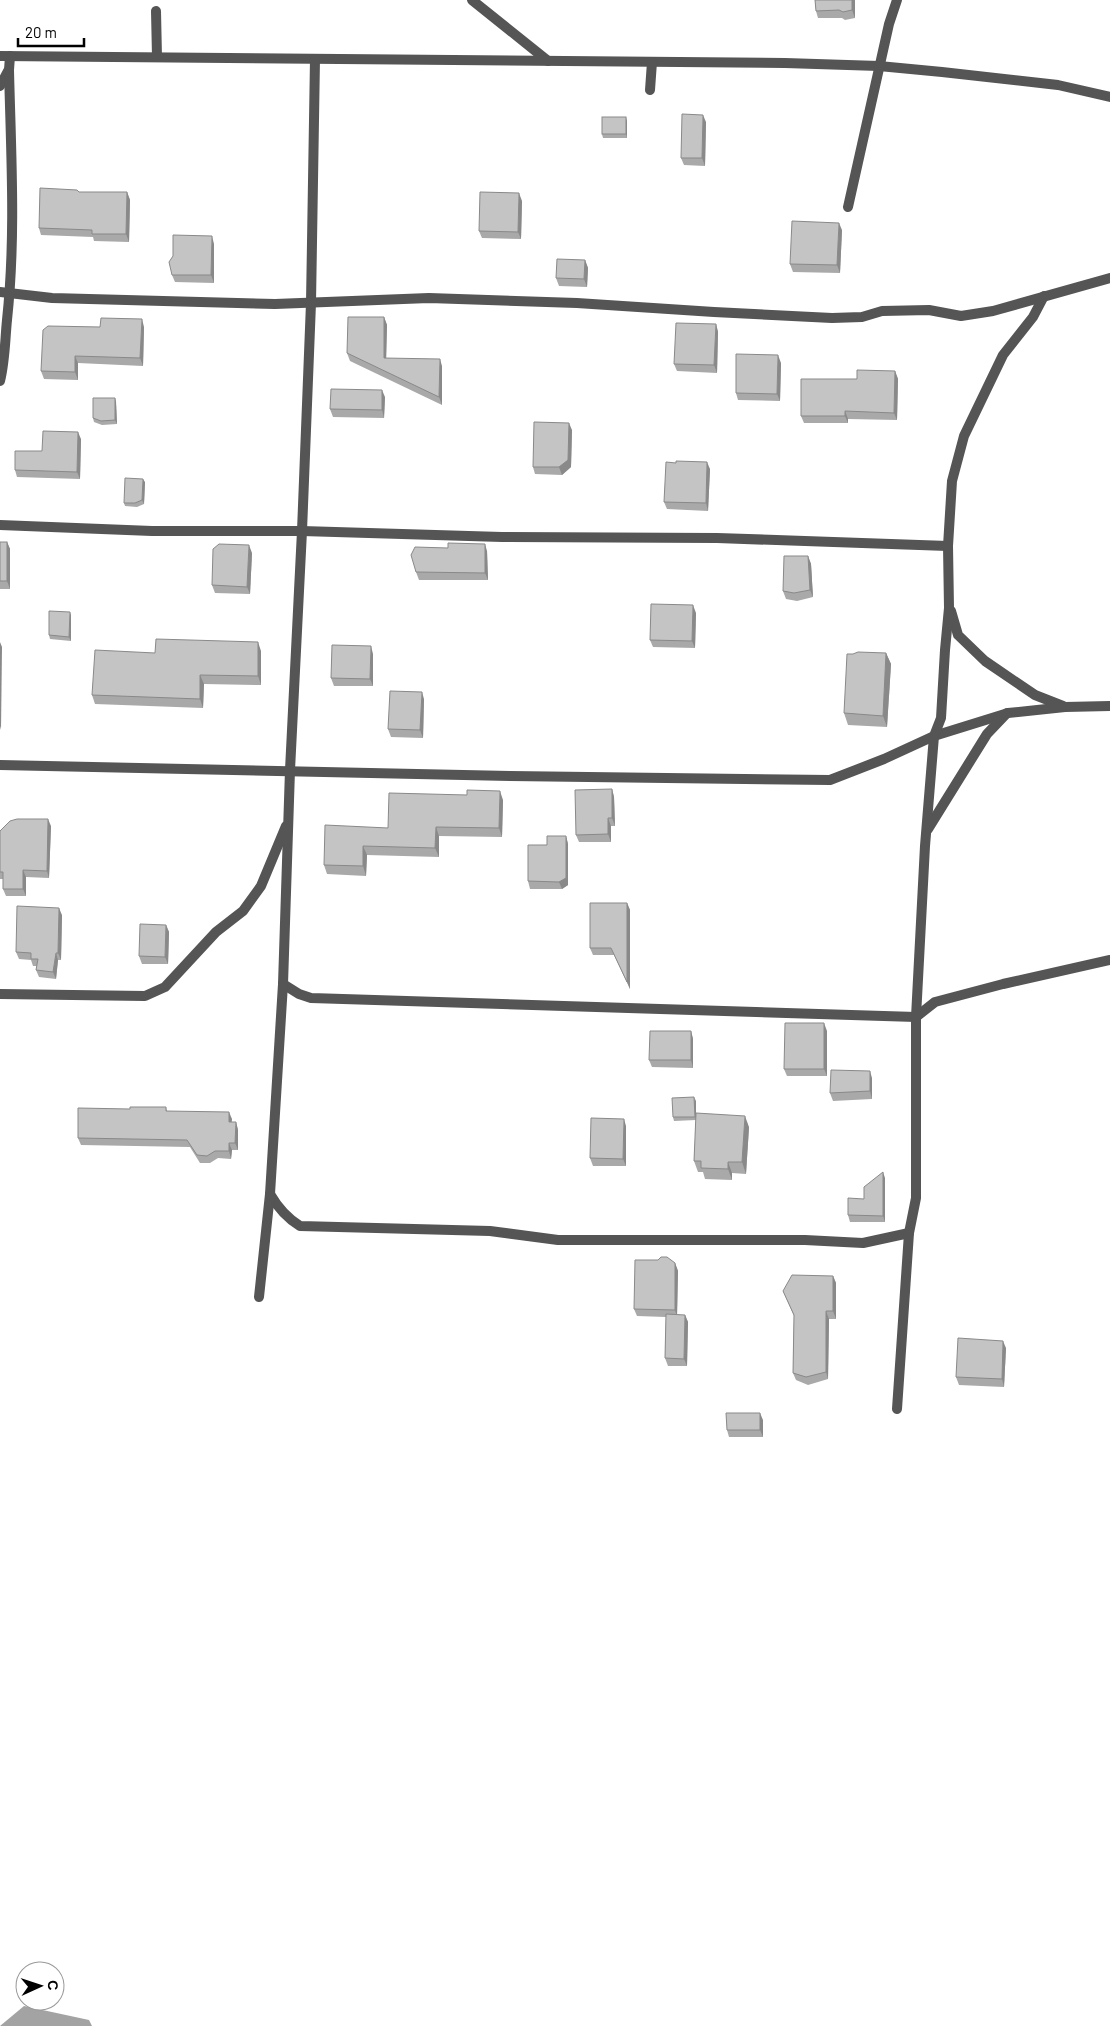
<svg xmlns="http://www.w3.org/2000/svg" width="1110" height="2026" viewBox="0 0 1110 2026" font-family="Barlow,sans-serif">
<style>
.water{fill:#a3a3a3}
.lines{fill:none;stroke-linecap:round;stroke-linejoin:round}
.street{stroke:#555;stroke-width:10}
.wall{fill:#a9a9a9}
.shaded-wall{fill:#898989}
.building{fill:#c4c4c4;stroke:#898989}
</style>
<rect width="100%" height="100%" fill="#fff"/>
<path class="water" d="M24,2006l65,14 3,6h-92z"/>
<g class="lines">
<g class="street">
<path d="M472,0l76,61"/>
<path d="M156,11l1,46"/>
<path d="M0,56l785,7 94,3 63,6 116,13 52,12"/>
<path d="M0,86l8,-15"/>
<path d="M650,90l2,-28"/>
<path d="M848,207l41,-183 8,-24"/>
<path d="M0,292l52,6 223,6 154,-6 148,5 137,9 118,6 30,-1 20,-6 47,-1 32,6 32,-5 117,-33"/>
<path d="M0,381c5,-20 5,-41 7,-61 9,-84 4,-166 2,-250l1,-14"/>
<path d="M0,525l152,6h150l200,6 215,1 231,8"/>
<path d="M951,611l7,24 27,26 50,34 28,11"/>
<path d="M0,765l510,11 320,4 54,-21 50,-23 74,-23 57,-6 45,-1"/>
<path d="M928,829l59,-95 20,-21"/>
<path d="M283,984l16,10 12,4 605,19 19,-15 68,-18 107,-24"/>
<path d="M0,994l145,2 20,-9 51,-55 27,-21 18,-25 25,-60"/>
<path d="M270,1194c8,14 17,24 30,32l190,5 68,9h247l58,3 46,-10"/>
<path d="M259,1297l11,-103 13,-210 7,-214 12,-239 9,-228 4,-244"/>
<path d="M897,1409l12,-176 7,-35v-181l9,-171 9,-110 7,-18 4,-68 4,-42 -1,-62 4,-65 12,-45 39,-81 30,-38 11,-21"/>
</g>
</g>
<g class="wall">
<path d="M815,0h40v18l-10,2 -3,-2h-24l-2,-7z"/>
<path d="M627,121v17h-24l-1,-4z"/>
<path d="M706,122l-1,44 -21,-1 -3,-7z"/>
<path d="M79,192h48l3,8 -1,42 -35,-1 -1,-4 -52,-2 -2,-7z"/>
<path d="M522,201l-1,38 -39,-1 -3,-7z"/>
<path d="M842,230l-2,43 -47,-1 -3,-8z"/>
<path d="M214,244v39l-39,-1 -3,-7z"/>
<path d="M585,260l3,8 -1,19 -28,-1 -3,-8z"/>
<path d="M384,317l3,8 -1,33 56,8v39l-92,-44 -3,-8z"/>
<path d="M716,324l2,8 -1,41 -40,-2 -3,-7z"/>
<path d="M100,327h44l-1,39 -65,-3v17l-34,-1 -3,-8z"/>
<path d="M781,363l-1,38 -42,-1 -2,-7z"/>
<path d="M895,371l3,8 -1,41 -49,-1v4h-44l-3,-7 56,-37z"/>
<path d="M385,397l-1,21 -51,-1 -3,-8z"/>
<path d="M115,398l1,4 1,22 -15,1 -8,-3 -1,-4z"/>
<path d="M572,430l-1,37 -9,8 -27,-1 -2,-7z"/>
<path d="M81,439l-1,40 -63,-2 -2,-7 27,-19z"/>
<path d="M710,469l-2,42 -41,-2 -3,-7z"/>
<path d="M145,482l-1,22 -7,3 -12,-1 -1,-3z"/>
<path d="M0,542h7l3,7v40h-10z"/>
<path d="M487,551l1,29h-69l-3,-8z"/>
<path d="M252,553l-2,41 -35,-1 -3,-8z"/>
<path d="M808,556l3,8 2,33 -16,4 -11,-2 -3,-8z"/>
<path d="M696,613l-1,35 -42,-1 -3,-7z"/>
<path d="M71,615v26l-21,-2 -1,-4z"/>
<path d="M261,651v34l-57,-1 -1,24 -108,-4 -3,-9 63,-42z"/>
<path d="M886,653l5,11 -4,63 -39,-2 -4,-12z"/>
<path d="M373,654v32h-39l-3,-8z"/>
<path d="M424,699l-1,39 -32,-1 -3,-8z"/>
<path d="M612,789l2,8 1,29h-4v16h-32l-3,-7z"/>
<path d="M503,800l-1,37 -63,-1v21l-72,-2 -1,21 -39,-2 -3,-9 64,-37z"/>
<path d="M51,826l-2,52 -23,-1v19h-20l-3,-7v-10h-3v-48z"/>
<path d="M566,836l2,8v41l-6,4h-32l-2,-8 19,-36z"/>
<path d="M627,903l3,7v79l-16,-34h-21l-3,-7z"/>
<path d="M62,915l-1,45h-3l-2,19 -17,-2 -3,-7 1,-4h-4l-2,-6 -12,-1 -3,-7z"/>
<path d="M166,925l3,7 -1,32h-26l-3,-8z"/>
<path d="M691,1031l2,8v29l-41,-1 -3,-7z"/>
<path d="M827,1031v45h-40l-3,-7z"/>
<path d="M872,1078v21l-39,2 -3,-8z"/>
<path d="M696,1101v18l53,8 -3,47 -14,-1v7l-27,-1 -2,-7h-5l-4,-11 2,-41 -22,1 -1,-4z"/>
<path d="M166,1107l1,4 65,8 -1,3h5l2,8v20h-6l-1,9 -13,-1 -8,5h-10l-10,-16 -109,-2 -3,-7 52,-29z"/>
<path d="M626,1126v40h-33l-3,-8z"/>
<path d="M885,1178v44h-35l-2,-7z"/>
<path d="M675,1263l3,8 -1,44h8l3,7 -1,44h-19l-3,-8 1,-41 -29,-1 -3,-7z"/>
<path d="M833,1276l3,7v36h-7l-1,60 -20,6 -12,-5 -3,-7 1,-57 -11,-25z"/>
<path d="M1006,1348l-2,39 -45,-2 -3,-8z"/>
<path d="M763,1420v17h-34l-2,-7z"/>
</g>
<g class="shaded-wall">
<path d="M852,0h3v18l-3,-8z"/>
<path d="M703,115l3,7 -1,44 -3,-8z"/>
<path d="M626,117l1,4v17l-1,-4z"/>
<path d="M127,192l3,8 -1,42 -3,-8z"/>
<path d="M519,193l3,8 -1,38 -3,-7z"/>
<path d="M839,223l3,7 -2,43 -3,-8z"/>
<path d="M212,236l2,8v39l-3,-8z"/>
<path d="M585,260l3,8 -1,19 -3,-8z"/>
<path d="M384,317l3,8 -1,40 -2,-7z"/>
<path d="M142,319l2,8 -1,39 -3,-8z"/>
<path d="M716,324l2,8 -1,41 -3,-8z"/>
<path d="M778,355l3,8 -1,38 -3,-7z"/>
<path d="M75,356l3,7v17l-3,-8z"/>
<path d="M440,359l2,7v39l-3,-8z"/>
<path d="M895,371l3,8 -1,41 -3,-7z"/>
<path d="M382,390l3,7 -1,21 -2,-8z"/>
<path d="M115,398l1,4 1,22 -2,-4z"/>
<path d="M845,411l3,8v4l-3,-7z"/>
<path d="M569,423l3,7 -1,37 -9,8 -3,-8z"/>
<path d="M78,432l3,7 -1,40 -3,-7z"/>
<path d="M707,462l3,7 -2,42 -2,-8z"/>
<path d="M143,479l2,3 -1,22 -2,-4z"/>
<path d="M7,542l3,7v40l-3,-8z"/>
<path d="M485,544l2,7 1,29 -3,-7z"/>
<path d="M249,545l3,8 -2,41 -3,-7z"/>
<path d="M808,556l3,8 2,33 -3,-7z"/>
<path d="M693,605l3,8 -1,35 -3,-7z"/>
<path d="M70,612l1,3v26l-2,-4z"/>
<path d="M0,642l2,5 -1,83 -1,-4z"/>
<path d="M258,642l3,9v34l-3,-9z"/>
<path d="M371,646l2,8v32l-3,-7z"/>
<path d="M886,653l5,11 -4,63 -4,-11z"/>
<path d="M200,675l4,9 -1,24 -3,-9z"/>
<path d="M422,692l2,7 -1,39 -3,-8z"/>
<path d="M612,789l2,8 1,29 -3,-8z"/>
<path d="M500,791l3,9 -1,37 -3,-9z"/>
<path d="M608,818l3,8v16l-3,-8z"/>
<path d="M48,819l3,7 -2,52 -2,-7z"/>
<path d="M436,827l3,9v21l-4,-9z"/>
<path d="M566,836l2,8v41l-6,4 -3,-7z"/>
<path d="M363,846l4,9 -1,21 -3,-10z"/>
<path d="M23,870l3,7v19l-3,-7z"/>
<path d="M627,903l3,7v79l-3,-7z"/>
<path d="M59,908l3,7 -1,45 -3,-7z"/>
<path d="M166,925l3,7 -1,32 -3,-7z"/>
<path d="M56,953l2,7 -2,19 -3,-7z"/>
<path d="M824,1023l3,8v45l-3,-7z"/>
<path d="M691,1031l2,8v29l-2,-8z"/>
<path d="M870,1071l2,7v21l-2,-8z"/>
<path d="M694,1097l2,4v19l-1,-3z"/>
<path d="M229,1112l3,7 -1,10 -2,-7z"/>
<path d="M745,1116l4,11 -3,47 -4,-12z"/>
<path d="M624,1119l2,7v40l-3,-7z"/>
<path d="M236,1122l2,8v20l-3,-7z"/>
<path d="M229,1143l3,7 -1,9 -2,-8z"/>
<path d="M728,1162l4,11v7l-4,-11z"/>
<path d="M883,1172l2,6v44l-2,-6z"/>
<path d="M675,1263l3,8 -1,46 -2,-7z"/>
<path d="M833,1276l3,7v36l-3,-8z"/>
<path d="M826,1311l3,8 -1,60 -2,-7z"/>
<path d="M685,1315l3,7 -1,44 -3,-7z"/>
<path d="M1003,1341l3,7 -2,39 -2,-8z"/>
<path d="M760,1413l3,7v17l-3,-7z"/>
</g>
<g class="building">
<path d="M815,0h37v10l-9,2 -4,-2 -23,1z"/>
<path d="M682,114l21,1 -1,43h-21z"/>
<rect x="602" y="117" width="24" height="17"/>
<path d="M40,188l37,2 2,2h48l-1,42h-34v-4l-53,-2z"/>
<path d="M480,192l39,1 -1,39 -39,-1z"/>
<path d="M792,221l47,2 -2,42 -47,-1z"/>
<path d="M173,235l39,1 -1,39h-39l-3,-13 4,-6z"/>
<path d="M557,259l28,1 -1,19 -28,-1z"/>
<path d="M348,317h36v41l56,1 -1,38 -92,-44z"/>
<path d="M101,318l41,1 -2,39 -65,-2v16l-34,-1 2,-41 5,-4 52,1z"/>
<path d="M676,323l40,1 -2,41 -40,-1z"/>
<path d="M736,354l42,1 -1,39 -41,-1z"/>
<path d="M857,370l38,1 -1,42 -49,-2v5h-44v-37h56z"/>
<path d="M331,389l51,1v20l-52,-1z"/>
<path d="M93,398h22v22l-14,1 -8,-3z"/>
<path d="M534,422l35,1 -1,37 -9,7h-26z"/>
<path d="M43,431l35,1 -1,40 -62,-2v-19h27z"/>
<path d="M676,461l31,1 -1,41 -42,-1 2,-40 10,1z"/>
<path d="M125,478l18,1 -1,21 -7,3h-11z"/>
<rect x="0" y="542" width="7" height="39"/>
<path d="M448,543l37,1v29l-69,-1 -5,-17 4,-8 33,1z"/>
<path d="M219,544l30,1 -2,42 -35,-2 1,-36z"/>
<path d="M784,556h24l2,34 -16,3 -11,-2z"/>
<path d="M651,604l42,1 -1,36 -42,-1z"/>
<path d="M49,611l21,1 -1,25 -20,-2z"/>
<path d="M156,639l102,3v34l-58,-1v24l-108,-4 3,-45 60,3z"/>
<path d="M332,645l39,1 -1,33 -39,-1z"/>
<path d="M858,652l28,1 -3,63 -39,-3 3,-59h6z"/>
<path d="M390,691l32,1 -2,38 -32,-1z"/>
<path d="M612,789v29h-4v16l-32,1 -1,-45z"/>
<path d="M467,790l33,1 -1,37 -63,-1 -1,21 -72,-2v20l-39,-1 1,-40 63,3 1,-35 78,2z"/>
<path d="M17,819h31l-1,52 -24,-1v19h-20v-17h-3v-41l10,-10z"/>
<path d="M547,836h19v42l-7,4 -31,-1v-36h19z"/>
<path d="M590,903h37v79l-16,-34h-21z"/>
<path d="M17,906l42,2 -1,45h-2l-3,19 -17,-2 2,-11h-7v-6l-15,-1z"/>
<path d="M140,924l26,1 -1,32 -26,-1z"/>
<path d="M785,1023h39v46h-40z"/>
<path d="M650,1031h41v29h-42z"/>
<path d="M831,1070l39,1v20l-40,2z"/>
<path d="M694,1097l1,20h-22l-1,-19z"/>
<path d="M130,1107h36v4l63,1v10h7l-1,21h-6v8h-14l-8,5 -10,-1 -10,-15 -109,-2v-30l52,1z"/>
<path d="M696,1113l49,3 -3,46h-14v7l-27,-1v-7h-7z"/>
<path d="M591,1118l33,1 -1,40 -33,-1z"/>
<path d="M883,1172v44l-35,-1v-17l16,1v-12z"/>
<path d="M661,1257h6l8,6v47l-41,-1 1,-49h23z"/>
<path d="M792,1275l41,1v35h-7v61l-20,5 -13,-4 1,-58 -11,-24z"/>
<path d="M666,1314l19,1 -1,44 -19,-1z"/>
<path d="M958,1338l45,3 -1,38 -46,-2z"/>
<path d="M726,1413h34v17h-33z"/>
</g>
<g transform="translate(40 1986) rotate(87)"><circle r="24" fill="#ffffff" stroke="#999999"/>
<path d="M0-4L9 19L0 12L-9 19Z" fill="#000000"/>
<text y="-8" font-size="14" font-weight="bold" text-anchor="middle" fill="#000000">С</text>
</g>
<path d="M18 38v8h66v-8" fill="none" stroke="#000000" stroke-width="2.5"/>
<text x="25" y="38" font-size="15" fill="#000000" stroke="#ffffff" stroke-width="4" paint-order="stroke">20 m</text>
</svg>
